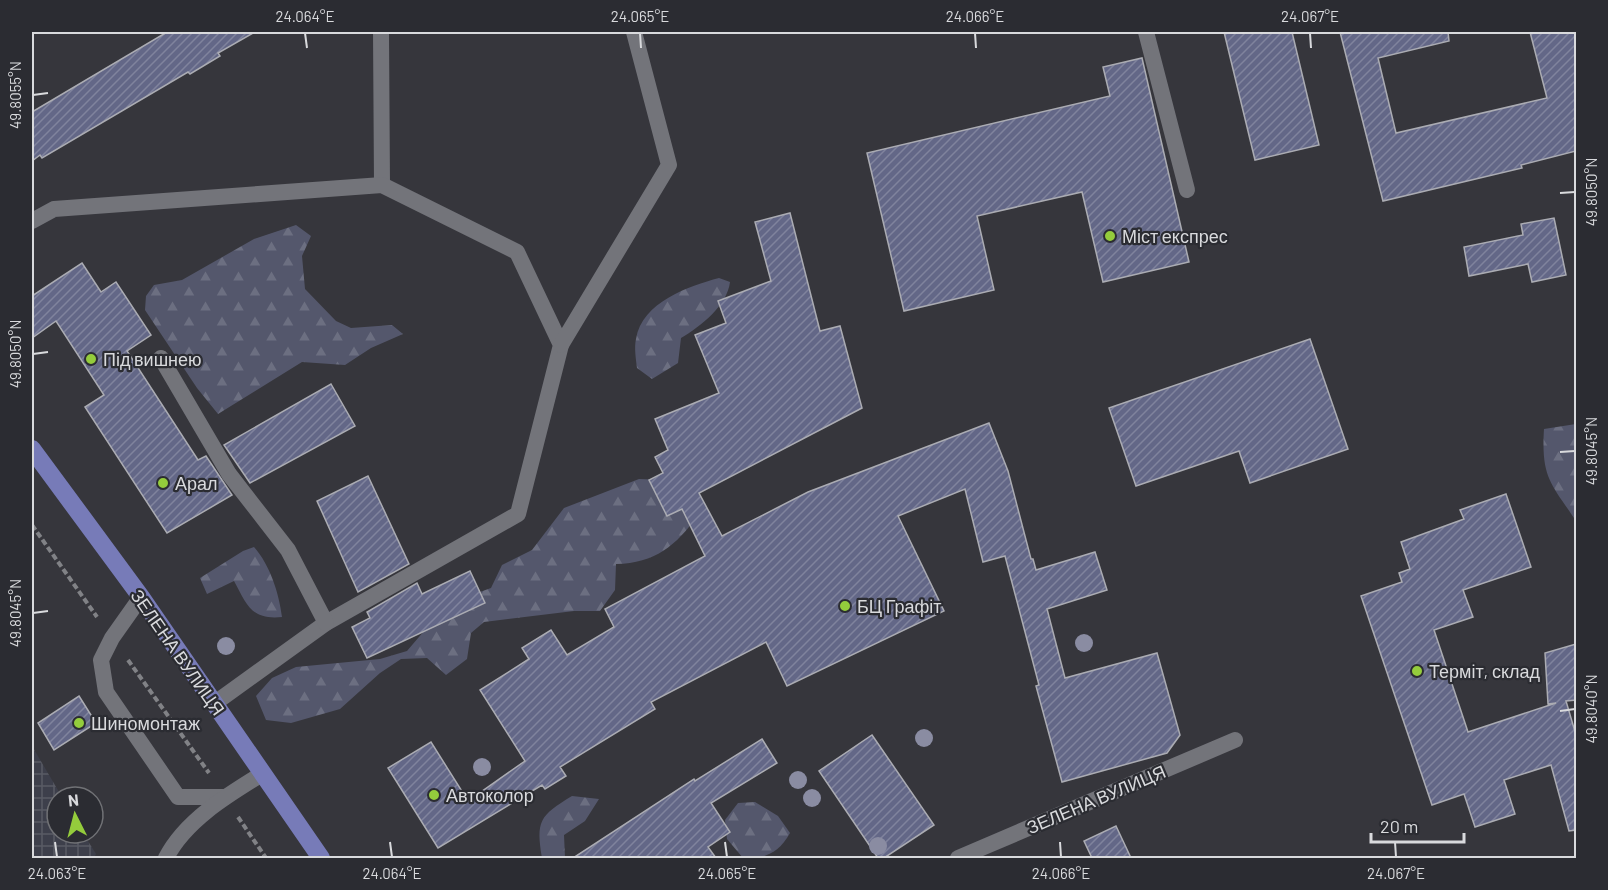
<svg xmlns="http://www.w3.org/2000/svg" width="1608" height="890" viewBox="0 0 1608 890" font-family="Barlow,sans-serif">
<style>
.industrial{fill:url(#industrial-grid)}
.forest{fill:url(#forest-firs)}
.building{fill:url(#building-hatch);stroke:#abacb3;stroke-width:1.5}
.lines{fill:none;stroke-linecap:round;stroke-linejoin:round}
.path{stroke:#818286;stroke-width:4;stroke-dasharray:6 3;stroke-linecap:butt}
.service{stroke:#73747a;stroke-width:16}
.primary{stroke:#777bb8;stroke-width:18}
.tree{fill:#8a8ca2}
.ticks{fill:none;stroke:#d9dadd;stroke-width:2}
.poi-dot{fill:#94cc3c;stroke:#2b2c32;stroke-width:2}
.labels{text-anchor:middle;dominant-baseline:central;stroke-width:4.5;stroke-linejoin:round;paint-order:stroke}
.poi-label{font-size:18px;fill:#d9dadd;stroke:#2b2c32;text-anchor:start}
.street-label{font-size:18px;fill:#d9dadd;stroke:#2b2c32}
.neatline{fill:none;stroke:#d9dadd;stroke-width:2}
.ticks-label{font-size:15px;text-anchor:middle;fill:#d9dadd}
</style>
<defs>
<pattern id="industrial-grid" width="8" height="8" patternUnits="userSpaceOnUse" patternTransform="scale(1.5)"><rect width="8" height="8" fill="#3d3f4b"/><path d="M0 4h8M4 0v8" fill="none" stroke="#585a64"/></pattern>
<pattern id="forest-firs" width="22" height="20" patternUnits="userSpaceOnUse" patternTransform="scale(1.5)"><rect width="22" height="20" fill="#54576c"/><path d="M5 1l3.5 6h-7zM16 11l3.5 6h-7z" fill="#6c6f81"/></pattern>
<pattern id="building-hatch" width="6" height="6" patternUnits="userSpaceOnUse" patternTransform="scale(1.5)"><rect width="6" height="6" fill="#636787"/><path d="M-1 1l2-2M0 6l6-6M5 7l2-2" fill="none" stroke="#80839d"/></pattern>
</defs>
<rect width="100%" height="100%" fill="#36363c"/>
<path class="industrial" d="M32,746l30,51h-5v36h26l13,21 -2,4h-62z"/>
<g class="forest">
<path d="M296,225l15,11 -9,20 3,33 31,32 15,7 41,-3 11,9 -32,14 -26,17 -43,-3 -84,52 -21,-26 -52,-78 1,-14 8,-11 28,-5 72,-41z"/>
<path d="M719,278l11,4c-3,24 -29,44 -49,56l-3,25 -26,16 -15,-11c-1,-9 -3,-20 -1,-29 6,-37 53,-53 83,-61z"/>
<path d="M1576,424v97c-25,-38 -35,-43 -32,-92z"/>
<path d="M639,479l25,1 34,35c-22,31 -43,48 -82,49l-1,26 -15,21h-26l-90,11 -13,11 -4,26 -21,16 -19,-17 -26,1 -21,14 -40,36 -49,14 -25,-3 -10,-24 16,-18 24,-11 84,-8 27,-8 35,-41 24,-13 25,-9 11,-23 30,-15 32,-42z"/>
<path d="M254,547c16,18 25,46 28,70 -31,3 -35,-12 -48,-36l-27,13 -7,-16 43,-27z"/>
<path d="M572,796l27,3 -14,22 -21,14 1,23h-23c-6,-37 -3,-42 30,-62z"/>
<path d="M755,802l23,14 12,17c-12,21 -24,25 -47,25l-16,-19 -2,-19 13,-17z"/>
</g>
<g class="building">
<path d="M167,32h88l-37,21 2,3 -30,18 -2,-2 -146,86 -2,-3 -8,6v-49z"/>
<path d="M1224,32h68l27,113 -64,15z"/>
<path d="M1340,32h108l1,9 -71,17 18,75 151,-35 -17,-66h46v119l-55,14 1,3 -139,33z"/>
<path d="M1142,58l47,204 -86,20 -21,-90 -105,24 17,74 -90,21 -37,-158 243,-57 -7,-29z"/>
<path d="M790,213l30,118 20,-5 22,82 -163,85 23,43 86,-44 181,-69 19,48 23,88h2l3,11 59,-18 12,38 -60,19 18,69 92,-25 23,82 -13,18 -105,29 -26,-96 3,-1 -34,-129 -22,6 -18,-73 -67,27 46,95 -157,75 -21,-44 -115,60 4,7 -95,58 6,9 -21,13 -3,-4 -104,63 -50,-80 43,-26 37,59 57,-40 -45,-71 49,-31 -7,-11 29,-18 16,25 47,-28 -9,-18 100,-53 -23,-47 -15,7 -18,-36 14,-7 -8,-16 13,-7 -13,-31 64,-26 -24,-58 31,-12 -8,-22 53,-20 -16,-59z"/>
<path d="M1554,218l12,57 -34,7 -4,-18 -59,12 -5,-29 59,-12 -2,-11z"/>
<path d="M82,263l19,29 15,-10 35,53 -24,16 71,109 8,-4 26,39 -65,38 -82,-126 19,-12 -48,-74 -24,17v-42z"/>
<path d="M1310,339l38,110 -98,34 -11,-32 -103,35 -27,-78z"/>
<path d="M331,384l24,42 -105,57 -26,-38z"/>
<path d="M368,476l41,88 -51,28 -41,-91z"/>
<path d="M1506,494l25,73 -68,23 10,27 -39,13 34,102 88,-29 -8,1 -3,-51 31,-9v56l-10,1 10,34v95l-7,1 -18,-66 -47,15 11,34 -40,13 -11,-33 -32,11 -71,-209 41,-14 -3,-9 11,-4 -9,-27 63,-23 -4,-9z"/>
<path d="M470,571l15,32 -118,55 -15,-31 18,-9 -3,-6 50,-29 5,11z"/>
<path d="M79,696l17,27 -42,27 -16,-27z"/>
<path d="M872,735l62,90 -50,33h-6l-59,-87z"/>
<path d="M762,739l15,24 -66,40 19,29 -22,15 8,11h-143l121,-79 1,2z"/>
<path d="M1116,826l15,32h-39l-8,-17z"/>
</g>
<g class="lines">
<g class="path">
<path d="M32,525l65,92"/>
<path d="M128,660l81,113"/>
<path d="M238,817l28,41"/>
</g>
<g class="service">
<path d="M381,32l1,153"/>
<path d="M1146,32l41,158"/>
<path d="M32,221l22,-12 328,-24 135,67 44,93 -43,169 -192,109 -111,80"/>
<path d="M561,345l108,-180 -35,-133"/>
<path d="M161,358l68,116 59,76 38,73"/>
<path d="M141,597l-29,41 -11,22 5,32 72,105h47"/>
<path d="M166,858c19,-37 60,-62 96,-84"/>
<path d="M958,858l277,-118"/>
</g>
<path class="primary" d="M32,449l109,148 180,261"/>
</g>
<g class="tree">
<circle cx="1084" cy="643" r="9"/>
<circle cx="226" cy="646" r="9"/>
<circle cx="924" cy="738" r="9"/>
<circle cx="482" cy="767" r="9"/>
<circle cx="798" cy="780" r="9"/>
<circle cx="812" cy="798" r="9"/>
<circle cx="878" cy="846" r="9"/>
</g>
<path class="ticks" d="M305,33l2,15M640,33l1,15M975,33l1,15M1310,33l1,15M33,95l15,-2M1560,193l15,-1M33,354l15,-2M1560,452l15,-1M33,613l15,-2M1560,711l15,-2M55,842l2,15M390,842l2,15M725,842l2,15M1060,842l1,15M1395,842l1,15"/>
<g class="poi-dot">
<circle cx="1110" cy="236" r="6"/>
<circle cx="91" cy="359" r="6"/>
<circle cx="163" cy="483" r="6"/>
<circle cx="845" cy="606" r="6"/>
<circle cx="1417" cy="671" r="6"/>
<circle cx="79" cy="723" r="6"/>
<circle cx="434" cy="795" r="6"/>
</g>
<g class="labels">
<g class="poi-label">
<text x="1122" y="236">Міст експрес</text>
<text x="103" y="359">Під вишнею</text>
<text x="175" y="483">Арал</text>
<text x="857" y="606">БЦ Графіт</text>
<text x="1429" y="671">Терміт, склад</text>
<text x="91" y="723">Шиномонтаж</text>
<text x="446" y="795">Автоколор</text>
</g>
<g class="street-label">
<text transform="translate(178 652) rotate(55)">ЗЕЛЕНА ВУЛИЦЯ</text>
<text transform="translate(1096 799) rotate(-23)">ЗЕЛЕНА ВУЛИЦЯ</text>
</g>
</g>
<rect width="1608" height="890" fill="none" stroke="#2b2c32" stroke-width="66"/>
<g transform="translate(75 815) rotate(354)"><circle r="28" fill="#2b2c32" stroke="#717276" stroke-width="1.5"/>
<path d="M0-4.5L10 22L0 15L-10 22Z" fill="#94cc3c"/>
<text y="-9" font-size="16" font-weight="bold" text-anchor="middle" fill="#d9dadd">N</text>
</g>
<path d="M1371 833v9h93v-9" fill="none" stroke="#d9dadd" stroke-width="3"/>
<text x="1380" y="833" font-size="18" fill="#d9dadd" stroke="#2b2c32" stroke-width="4.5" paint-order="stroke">20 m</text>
<rect x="33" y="33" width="1542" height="824" class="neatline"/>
<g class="ticks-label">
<text x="305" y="22">24.064°E</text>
<text x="640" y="22">24.065°E</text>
<text x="975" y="22">24.066°E</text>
<text x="1310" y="22">24.067°E</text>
<text transform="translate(16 95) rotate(-90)" y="5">49.8055°N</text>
<text transform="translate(1592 192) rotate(-90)" y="5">49.8050°N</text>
<text transform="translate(16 354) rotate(-90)" y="5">49.8050°N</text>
<text transform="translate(1592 451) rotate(-90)" y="5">49.8045°N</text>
<text transform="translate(16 613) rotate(-90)" y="5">49.8045°N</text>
<text transform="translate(1592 709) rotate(-90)" y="5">49.8040°N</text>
<text x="57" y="879">24.063°E</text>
<text x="392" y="879">24.064°E</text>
<text x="727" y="879">24.065°E</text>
<text x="1061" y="879">24.066°E</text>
<text x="1396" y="879">24.067°E</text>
</g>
</svg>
